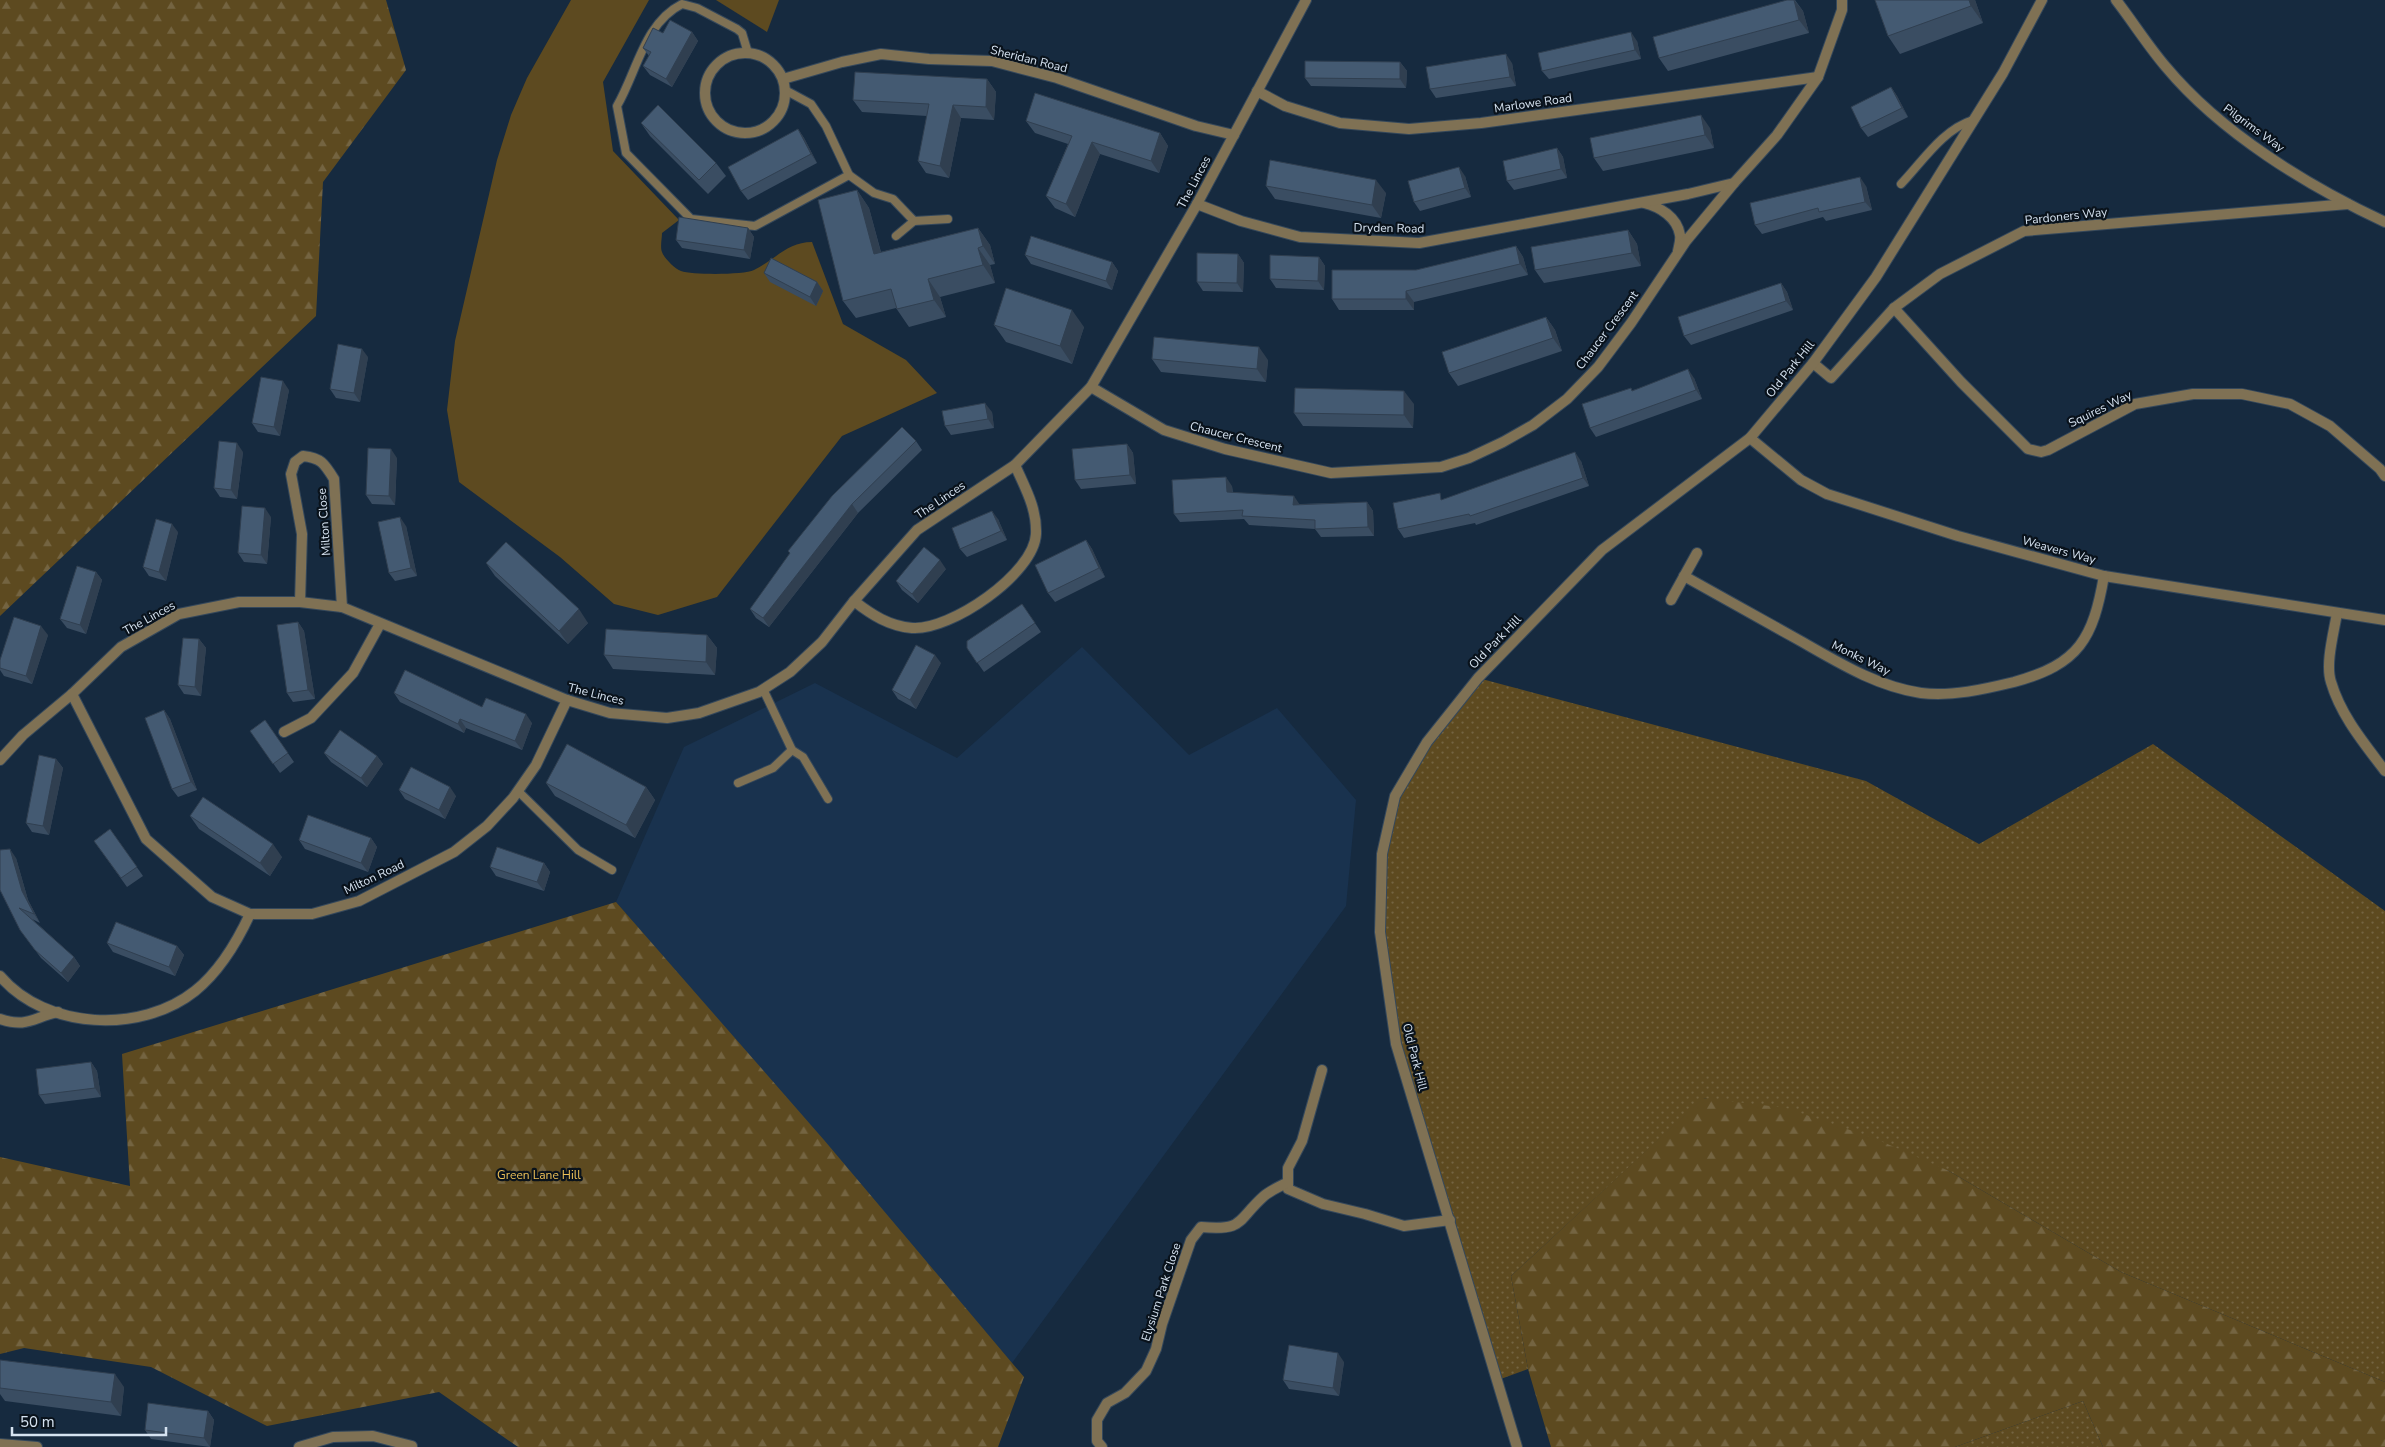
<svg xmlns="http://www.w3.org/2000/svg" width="2385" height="1447" viewBox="0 0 2385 1447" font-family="'Nunito Sans',sans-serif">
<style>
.built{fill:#19324e}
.grass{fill:url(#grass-dots)}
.forest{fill:url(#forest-firs)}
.green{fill:#5d4a20}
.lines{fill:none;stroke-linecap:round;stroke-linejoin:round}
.lane-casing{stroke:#35485b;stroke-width:10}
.street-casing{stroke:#35485b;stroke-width:12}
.lane{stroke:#7f7154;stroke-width:8}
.street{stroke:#7f7154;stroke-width:10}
.wall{fill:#3a4d62}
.shaded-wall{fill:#303f50}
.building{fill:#445a72;stroke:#303f50}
.labels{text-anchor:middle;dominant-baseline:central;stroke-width:4.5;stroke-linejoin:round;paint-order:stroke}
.street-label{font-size:12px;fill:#d6e3f1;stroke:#09121b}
.park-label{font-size:12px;fill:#eec158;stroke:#09121b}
</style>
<defs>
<pattern id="grass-dots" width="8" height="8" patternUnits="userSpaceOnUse" patternTransform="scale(1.25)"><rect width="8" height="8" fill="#5d4a20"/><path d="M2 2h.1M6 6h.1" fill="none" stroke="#746441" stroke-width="1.8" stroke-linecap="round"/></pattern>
<pattern id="forest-firs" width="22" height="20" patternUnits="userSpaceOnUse" patternTransform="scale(1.25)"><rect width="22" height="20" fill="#5d4a20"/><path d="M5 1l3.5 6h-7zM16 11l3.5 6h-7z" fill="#746441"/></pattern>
</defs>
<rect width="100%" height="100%" fill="#162a3f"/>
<path class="built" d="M1082,647l107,108 88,-47 79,92 -10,106 -334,457 -396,-461 68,-155 131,-64 142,75z"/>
<g class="grass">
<path d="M1478,678l388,103 113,63 174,-100 232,167v471l-264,-110 -172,-101 -245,-73 -193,178 17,93 -30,11 -102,-336 -16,-112 2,-78 13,-58z"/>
<path d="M2083,1401l20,46h-148z"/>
</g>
<g class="forest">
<path d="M0,0h386l20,70 -83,112 -7,134 -316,300z"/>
<path d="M616,902l208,238 200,237 -26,70h-480l-79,-55 -172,34 -116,-59 -127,-19 -24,6v-197l130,29 -8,-132z"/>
<path d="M1703,1098l83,10 90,31 73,32 172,101 264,110v65h-282l-20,-46 -128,46h-404l-23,-78 -17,-93z"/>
</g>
<g class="green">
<path d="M571,0h78l-46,82 10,69 66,69 -17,13c0,5 -2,14 0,19 2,6 13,17 19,19 11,4 63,4 73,-1 21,-10 33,-28 58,-28l31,82 63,36 31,33 -95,43 -125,161 -59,18 -44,-11 -54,-47 -101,-75 -12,-72 8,-69 42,-181 14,-45 16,-37z"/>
<path d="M716,0h63l-12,32z"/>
</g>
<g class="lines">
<g class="lane-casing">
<g id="lane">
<path d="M748,53l-6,-20 -5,-4 -40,-21 -15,-4c-38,19 -45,68 -65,102l9,47 65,66 64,7 94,-51 -23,-49 -15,-22 -26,-14"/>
<path d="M849,175l25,18 19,6 21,22 34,-2"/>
<path d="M1901,184c22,-23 41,-54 72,-64"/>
<path d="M896,236l18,-15"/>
<path d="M763,689l29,61 11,7 25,42"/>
<path d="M738,783l35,-15 19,-18"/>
<path d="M518,791l60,59 34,20"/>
</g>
</g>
<g class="street-casing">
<g id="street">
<path d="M2116,0c17,22 32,46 50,67 55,66 142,119 219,155"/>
<circle cx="745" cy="93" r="40"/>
<path d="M783,79l59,-17 39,-8 48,5 63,2 65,17 139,48 38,9"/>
<path d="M1257,91l28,15 55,17 69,6 72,-6 337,-46"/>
<path d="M1644,203c16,4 33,14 36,32 1,5 -1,11 -2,16"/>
<path d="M1197,204l44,17 59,16 119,6 269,-49 46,-11"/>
<path d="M1894,308l67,74 67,67 13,3 7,-2 87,-46 58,-10h49l48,10 40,22 50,43 5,7"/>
<path d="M1813,363l18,15 63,-70 46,-34 84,-43 324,-27"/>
<path d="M1091,387l73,43 61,19 106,24 110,-6 28,-9 34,-16 30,-17 34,-26 31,-32 33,-44 55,-82 48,-58 43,-48 41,-58 24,-67v-10"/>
<path d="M1750,438l51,42 26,14 131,42 146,40 281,44"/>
<path d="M1684,576c38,21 75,42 113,63 39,22 78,47 124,54 30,4 64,-4 93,-11 66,-18 79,-44 90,-106"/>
<path d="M1671,600l26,-47"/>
<path d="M854,601c18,14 35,25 58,27 38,3 122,-54 124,-94 1,-26 -11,-46 -21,-69"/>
<path d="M300,602l2,-68 -11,-60 4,-12 8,-6c18,2 21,7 31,23l8,128"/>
<path d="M2337,613c-3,19 -12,51 -6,69 10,34 33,61 54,89"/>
<path d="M72,694l74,145 66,58 38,17h62l47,-13 95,-49 33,-26 26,-28 23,-33 31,-65"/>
<path d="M284,732l27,-14 42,-45 27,-49"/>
<path d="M0,760l23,-25 49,-41 49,-47 58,-33 60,-12h61l42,5 225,93 43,13 57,5 32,-5 60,-21 31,-20 32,-30 32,-41 63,-71 98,-65 76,-78 106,-183 109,-204"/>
<path d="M0,976c46,54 141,58 195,15 25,-20 42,-49 55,-77"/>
<path d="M0,1019c27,9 32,-1 58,-7"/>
<path d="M1322,1070l-20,71 -14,27v21l35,15 42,10 39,12 46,-6"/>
<path d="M0,1444l37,3"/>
<path d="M299,1447l34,-10 40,-1 39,10"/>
<path d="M1102,1447l-5,-6v-21l10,-17 18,-10 21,-22 10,-22 6,-25 29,-84 10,-13c44,4 35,-6 63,-31 7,-6 17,-10 24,-14"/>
<path d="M1517,1447l-121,-403 -16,-112 2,-78 13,-58 32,-54 51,-64 124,-128 148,-112 63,-75 63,-86 127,-204 39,-73"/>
</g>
</g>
<use href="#lane" class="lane"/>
<use href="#street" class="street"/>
</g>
<g class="wall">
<path d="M1787,0h8l8,11 6,22 -141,38 -9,-13z"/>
<path d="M1875,0h100l8,23 -83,31 -12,-18z"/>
<path d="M692,32l6,9 -26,46 -22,-12 -7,-9 6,-10 -6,-8 20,-15z"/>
<path d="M1637,41l4,18 -92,20 -7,-8z"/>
<path d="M1400,62l7,9 -1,17 -95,-2 -6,-8z"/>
<path d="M1512,63l4,23 -80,12 -6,-9z"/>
<path d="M987,79l9,13 -2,28 -33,-2 -12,60 -23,-5 -8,-12 9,-45 -65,-4 -9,-12z"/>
<path d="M1891,87l6,9 11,21 -40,20 -7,-9z"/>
<path d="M1026,121l134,12 8,13 -9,27 -59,-19 -25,63 -20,-9 -9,-12 22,-52 -33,-11z"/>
<path d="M641,123l75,40 10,13 -18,18 -58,-58z"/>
<path d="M1710,128l4,20 -111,23 -9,-13z"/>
<path d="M798,129l6,9 13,25 -69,37 -7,-9z"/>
<path d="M1557,148l6,9 4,21 -53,12 -7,-9z"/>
<path d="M1465,176l6,21 -51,14 -6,-9z"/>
<path d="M1266,186l120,7 -5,25 -106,-19z"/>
<path d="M1866,186l6,24 -46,11 -3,-4 -61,17 -7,-9z"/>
<path d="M857,190l12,18 12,44 97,-24 12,17 5,19 -5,1 5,18 -55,14 6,20 -37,10 -13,-19 -40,10 -13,-17z"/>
<path d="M748,228l6,9 -4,22 -68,-11 -6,-8z"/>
<path d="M1628,230l9,14 4,22 -97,17 -9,-13z"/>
<path d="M1516,246l7,11 5,18 -114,27v8h-75l-7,-11 84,-29z"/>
<path d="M1238,254l6,9 -1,29 -40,-1 -6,-9z"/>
<path d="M1025,255l87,7 6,9 -6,19 -81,-26z"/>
<path d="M1319,257l6,9 -1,24 -48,-2 -6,-9z"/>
<path d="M764,273l53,9 6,9 -7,15 -46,-24z"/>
<path d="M1781,283l6,9 6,18 -102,35 -7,-9z"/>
<path d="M1546,317l9,13 7,21 -104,35 -9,-13z"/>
<path d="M994,325l90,2 -12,37 -66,-22z"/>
<path d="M368,357l-8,45 -24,-4 -6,-9z"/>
<path d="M1152,359l116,1 -2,22 -105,-10z"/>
<path d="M1694,378l8,21 -106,38 -6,-9 43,-38z"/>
<path d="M289,390l-9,46 -22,-4 -6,-9z"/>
<path d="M1414,404l-1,24 -110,-2 -9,-13z"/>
<path d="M992,412l2,16 -43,7 -6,-9z"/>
<path d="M916,441l6,9 -64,63 -89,114 -13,-9 -6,-9 40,-55 -2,-3z"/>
<path d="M1127,444l6,9 3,31 -55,5 -6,-9z"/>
<path d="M243,452l-6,47 -17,-2 -6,-9z"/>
<path d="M397,458l-2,47 -23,-1 -6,-9z"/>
<path d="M1581,461l8,25 -113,39 -1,-2 -71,15 -6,-9 46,-30z"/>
<path d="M1232,486l1,7 67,11 67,-2 6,9 1,25 -53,1 -6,-8 -66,-4 -5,-6 -64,3 -6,-8z"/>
<path d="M271,517l-4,47 -23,-2 -6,-9z"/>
<path d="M998,519l9,21 -40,17 -7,-8z"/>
<path d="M406,526l11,50 -22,5 -6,-8z"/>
<path d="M178,532l-12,49 -17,-5 -6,-9z"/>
<path d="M1086,540l6,9 13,28 -50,25 -7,-9z"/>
<path d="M486,563l102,60 -20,21 -73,-68z"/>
<path d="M946,569l-28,34 -16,-13 -6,-9z"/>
<path d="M96,572l6,8 -16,54 -19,-6 -7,-9z"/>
<path d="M1022,604l19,28 -57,40 -17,-24z"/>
<path d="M298,622l6,9 11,68 -22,3 -6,-9z"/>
<path d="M48,635l-16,49 -28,-8 -4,-6v-10z"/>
<path d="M707,635l10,13 -2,27 -102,-6 -9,-14z"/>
<path d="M199,639l7,9 -5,48 -17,-2 -6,-9z"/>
<path d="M941,663l-25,46 -18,-10 -6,-9z"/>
<path d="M394,693l88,14 50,16 -10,27 -56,-22 -2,5 -64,-31z"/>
<path d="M164,710l6,9 27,71 -19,7 -6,-8z"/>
<path d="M265,720l29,42 -14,11 -30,-42z"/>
<path d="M324,753l53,3 6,8 -16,23 -36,-25z"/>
<path d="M56,759l7,9 -14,67 -17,-3 -6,-9z"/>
<path d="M546,783l100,4 9,13 -20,38 -80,-42z"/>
<path d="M399,790l57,6 -11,23 -40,-20z"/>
<path d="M190,816l92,41 -12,19 -71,-47z"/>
<path d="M110,829l33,47 -16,11 -33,-46z"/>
<path d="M371,838l6,9 -9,25 -63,-23 -6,-9z"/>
<path d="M16,858l12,42 12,23 -8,-4 42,38 6,9 -12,16 -27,-24 -21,-28z"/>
<path d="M544,863l6,9 -6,19 -48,-15 -6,-9z"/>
<path d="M107,943l70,3 7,9 -9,21 -62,-24z"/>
<path d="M91,1062l6,9 4,26 -56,7 -6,-9z"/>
<path d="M0,1360l124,27 -3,29 -116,-15 -5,-7z"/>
<path d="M1344,1362l-5,34 -50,-7 -6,-9z"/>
<path d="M208,1411l6,9 -4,27 -59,-8 -6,-9z"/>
</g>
<g class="shaded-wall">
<path d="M1794,0l9,11 6,22 -10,-13z"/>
<path d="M1969,0h6l8,23 -12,-17z"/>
<path d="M692,32l6,9 -26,46 -6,-8z"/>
<path d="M1631,32l6,9 4,18 -6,-9z"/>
<path d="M1506,54l6,9 4,23 -6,-9z"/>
<path d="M1400,62l7,9 -1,17 -6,-9z"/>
<path d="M987,79l9,13 -2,28 -8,-13z"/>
<path d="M1891,87l6,9 11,21 -6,-9z"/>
<path d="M953,105l8,13 -12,60 -9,-12z"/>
<path d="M1701,115l9,13 4,20 -9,-13z"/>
<path d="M798,129l6,9 13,25 -6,-9z"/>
<path d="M1160,133l8,13 -9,27 -8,-12z"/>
<path d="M1092,142l8,12 -25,63 -9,-13z"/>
<path d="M1557,148l6,9 4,21 -6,-9z"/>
<path d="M1459,167l6,9 6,21 -6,-9z"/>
<path d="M1860,177l6,9 6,24 -7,-8z"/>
<path d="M1376,180l10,13 -5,25 -9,-13z"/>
<path d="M857,190l12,18 17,64 -12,-18z"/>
<path d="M748,228l6,9 -4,22 -6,-9z"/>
<path d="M978,228l12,17 5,19 -12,-18z"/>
<path d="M1628,230l9,14 4,22 -9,-13z"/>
<path d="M1516,246l7,11 5,18 -8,-11z"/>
<path d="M978,248l12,17 5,18 -12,-18z"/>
<path d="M1238,254l6,9 -1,29 -6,-9z"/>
<path d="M1319,257l6,9 -1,24 -6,-9z"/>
<path d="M1112,262l6,9 -6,19 -6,-9z"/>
<path d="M928,279l12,18 6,20 -12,-17z"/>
<path d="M817,282l6,9 -7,15 -6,-9z"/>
<path d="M1781,283l6,9 6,18 -7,-9z"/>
<path d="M1406,291l8,11v8l-8,-11z"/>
<path d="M1072,310l12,17 -12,37 -12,-18z"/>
<path d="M1546,317l9,13 7,21 -9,-13z"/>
<path d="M1259,347l9,13 -2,22 -9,-13z"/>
<path d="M362,349l6,8 -8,45 -6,-9z"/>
<path d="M1688,369l6,9 8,21 -6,-9z"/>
<path d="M283,381l6,9 -9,46 -6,-9z"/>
<path d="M1404,391l10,13 -1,24 -9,-13z"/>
<path d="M985,403l7,9 2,16 -6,-9z"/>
<path d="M237,443l6,9 -6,47 -6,-9z"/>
<path d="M1127,444l6,9 3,31 -6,-9z"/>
<path d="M391,449l6,9 -2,47 -6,-9z"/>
<path d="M1575,452l6,9 8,25 -6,-8z"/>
<path d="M1226,477l6,9 1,15 -6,-9z"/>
<path d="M1294,496l6,9h-7z"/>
<path d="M1367,502l6,9 1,25 -6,-9z"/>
<path d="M852,504l6,9 -89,114 -6,-9z"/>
<path d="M265,508l6,9 -4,47 -6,-9z"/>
<path d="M992,511l6,8 9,21 -6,-9z"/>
<path d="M400,517l6,9 11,50 -6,-8z"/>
<path d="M172,524l6,8 -12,49 -7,-9z"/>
<path d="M1086,540l6,9 13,28 -6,-9z"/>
<path d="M940,560l6,9 -28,34 -6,-9z"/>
<path d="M96,572l6,8 -16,54 -6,-9z"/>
<path d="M579,609l9,14 -20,21 -9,-13z"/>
<path d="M298,622l6,9 11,68 -7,-9z"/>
<path d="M41,626l7,9 -16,49 -6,-8z"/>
<path d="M707,635l10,13 -2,27 -9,-13z"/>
<path d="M199,639l7,9 -5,48 -6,-9z"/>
<path d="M935,655l6,8 -25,46 -6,-9z"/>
<path d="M164,710l6,9 27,71 -6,-8z"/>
<path d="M526,714l6,9 -10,27 -7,-9z"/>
<path d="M460,719l6,9 -2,5 -6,-9z"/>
<path d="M377,756l6,8 -16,23 -6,-9z"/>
<path d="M56,759l7,9 -14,67 -6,-9z"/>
<path d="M450,787l6,9 -11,23 -6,-9z"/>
<path d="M646,787l9,13 -20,38 -9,-13z"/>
<path d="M371,838l6,9 -9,25 -7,-9z"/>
<path d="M273,844l9,13 -12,19 -10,-13z"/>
<path d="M10,849l6,9 12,42 12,23 -6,-9 -12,-23z"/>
<path d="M544,863l6,9 -6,19 -7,-9z"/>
<path d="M177,946l7,9 -9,21 -6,-9z"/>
<path d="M74,957l6,9 -12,16 -7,-9z"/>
<path d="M91,1062l6,9 4,26 -6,-9z"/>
<path d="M1338,1353l6,9 -5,34 -6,-8z"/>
<path d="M115,1374l9,13 -3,29 -10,-14z"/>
<path d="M208,1411l6,9 -4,27 -6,-9z"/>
</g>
<g class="building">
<path d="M1787,0h7l5,20 -140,38 -6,-21z"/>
<path d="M1875,0h94l2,6 -83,30z"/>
<path d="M670,20l22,12 -26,47 -23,-13 8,-14 -8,-4 10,-20 10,5z"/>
<path d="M1631,32l4,18 -93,21 -4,-18z"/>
<path d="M1506,54l4,23 -80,12 -4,-22z"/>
<path d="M1305,61l95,1v17l-95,-1z"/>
<path d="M855,72l132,7 -1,28 -33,-2 -13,61 -22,-5 11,-57 -76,-4z"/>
<path d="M1891,87l11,21 -41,20 -10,-21z"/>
<path d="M1035,93l125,40 -9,28 -59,-19 -26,62 -20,-8 26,-60 -46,-15z"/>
<path d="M658,105l58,58 -17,17 -58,-57z"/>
<path d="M1701,115l4,20 -111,23 -4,-20z"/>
<path d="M798,129l13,25 -70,37 -13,-24z"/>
<path d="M1557,148l4,21 -54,12 -4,-20z"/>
<path d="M1270,160l106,20 -4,25 -106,-19z"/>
<path d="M1459,167l6,21 -51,14 -6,-21z"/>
<path d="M1860,177l5,25 -46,10 -1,-4 -63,17 -5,-22z"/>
<path d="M857,190l17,64 104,-26 5,18 -5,2 5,17 -55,14 6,21 -37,9 -6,-20 -48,12 -25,-101z"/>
<path d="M679,217l69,11 -4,22 -68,-10z"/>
<path d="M1628,230l4,23 -97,17 -4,-23z"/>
<path d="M1031,236l81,26 -6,19 -81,-26z"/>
<path d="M1516,246l4,18 -114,27v8h-74v-29h84z"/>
<path d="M1197,253l41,1 -1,29 -40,-1z"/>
<path d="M1270,255l49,2 -1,24 -48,-2z"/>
<path d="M771,258l46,24 -7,15 -46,-24z"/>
<path d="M1781,283l5,18 -102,35 -6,-19z"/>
<path d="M1006,288l66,22 -12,36 -66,-21z"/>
<path d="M1546,317l7,21 -104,35 -7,-21z"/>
<path d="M1154,337l105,10 -2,22 -105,-10z"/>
<path d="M338,344l24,5 -8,44 -24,-4z"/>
<path d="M1688,369l8,21 -106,38 -8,-24 49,-16 1,3z"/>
<path d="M261,377l22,4 -9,46 -22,-4z"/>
<path d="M1295,388l109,3v24l-110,-2z"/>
<path d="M985,403l3,16 -43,7 -3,-15z"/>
<path d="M902,427l14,14 -64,63 -89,114 -13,-9 40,-56 -2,-2 44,-55z"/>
<path d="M219,441l18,2 -6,47 -17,-2z"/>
<path d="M1127,444l3,31 -55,5 -3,-31z"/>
<path d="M368,448l23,1 -2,47 -23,-1z"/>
<path d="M1575,452l8,26 -113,38 -1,-2 -71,15 -5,-26 47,-10 1,7z"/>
<path d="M1226,477l1,15 67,4 -1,9 74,-3 1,25 -53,2v-9l-73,-4 1,-6 -69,4 -2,-34z"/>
<path d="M242,506l23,2 -4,47 -23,-2z"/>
<path d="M992,511l9,20 -41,18 -8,-21z"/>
<path d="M400,517l11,51 -22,5 -11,-51z"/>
<path d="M156,519l16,5 -13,48 -16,-5z"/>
<path d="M1086,540l13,28 -51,25 -13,-28z"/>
<path d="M506,542l73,67 -20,22 -73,-68z"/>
<path d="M924,547l16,13 -28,34 -16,-13z"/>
<path d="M77,566l19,6 -16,53 -20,-6z"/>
<path d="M1022,604l13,19 -58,40 -10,-15v-7z"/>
<path d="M14,617l27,9 -15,50 -26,-8v-8z"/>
<path d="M298,622l10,68 -21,3 -10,-68z"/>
<path d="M606,629l101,6 -1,27 -102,-7z"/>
<path d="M183,638l16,1 -4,48 -17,-2z"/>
<path d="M916,645l19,10 -25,45 -18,-10z"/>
<path d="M405,670l77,37 4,-9 40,16 -11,27 -55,-22 -2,5 -64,-31z"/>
<path d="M164,710l27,72 -19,7 -27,-71z"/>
<path d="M265,720l23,33 -15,11 -23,-33z"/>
<path d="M340,730l37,26 -16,22 -37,-25z"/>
<path d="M567,744l79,43 -20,38 -80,-42z"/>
<path d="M39,755l17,4 -13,67 -17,-3z"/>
<path d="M411,767l39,20 -11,23 -40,-20z"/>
<path d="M203,797l70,47 -13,19 -70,-47z"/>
<path d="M308,815l63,23 -10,25 -62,-23z"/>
<path d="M110,829l27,38 -16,11 -27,-37z"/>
<path d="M497,847l47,16 -7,19 -47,-15z"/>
<path d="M10,849l12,42 12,23 -15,-6 55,49 -13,16 -26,-23 -15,-20 -20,-40v-40z"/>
<path d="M116,922l61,24 -8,21 -62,-24z"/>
<path d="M91,1062l4,26 -56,7 -3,-26z"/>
<path d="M1289,1345l49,8 -5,35 -50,-8z"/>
<path d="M0,1360l115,14 -4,28 -111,-14z"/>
<path d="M148,1403l60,8 -4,27 -59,-8z"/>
</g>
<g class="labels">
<g class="street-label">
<text transform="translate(1029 59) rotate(14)">Sheridan Road</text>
<text transform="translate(1533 103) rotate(-8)">Marlowe Road</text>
<text transform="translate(2254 128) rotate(36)">Pilgrims Way</text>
<text transform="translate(1194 182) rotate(-62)">The Linces</text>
<text transform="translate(2066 216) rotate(-6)">Pardoners Way</text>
<text transform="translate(1389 228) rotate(1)">Dryden Road</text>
<text transform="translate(1607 330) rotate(-53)">Chaucer Crescent</text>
<text transform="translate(1790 369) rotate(-51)">Old Park Hill</text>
<text transform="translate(2100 409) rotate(-26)">Squires Way</text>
<text transform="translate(1236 437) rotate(14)">Chaucer Crescent</text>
<text transform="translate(940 500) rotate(-34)">The Linces</text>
<text transform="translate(324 522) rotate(-94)">Milton Close</text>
<text transform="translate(2059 550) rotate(15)">Weavers Way</text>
<text transform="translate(149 618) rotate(-29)">The Linces</text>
<text transform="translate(1495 642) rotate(-46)">Old Park Hill</text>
<text transform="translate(1861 658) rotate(26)">Monks Way</text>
<text transform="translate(596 694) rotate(14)">The Linces</text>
<text transform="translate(374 877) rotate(-25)">Milton Road</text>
<text transform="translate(1415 1057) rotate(76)">Old Park Hill</text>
<text transform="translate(1161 1292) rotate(-72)">Elysium Park Close</text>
</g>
<g class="park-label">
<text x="539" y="1175">Green Lane Hill</text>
</g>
</g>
<path d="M12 1427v8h154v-8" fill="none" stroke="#d6e3f1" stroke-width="2.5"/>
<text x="20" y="1427" font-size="15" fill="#d6e3f1" stroke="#09121b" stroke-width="4" paint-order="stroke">50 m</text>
</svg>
